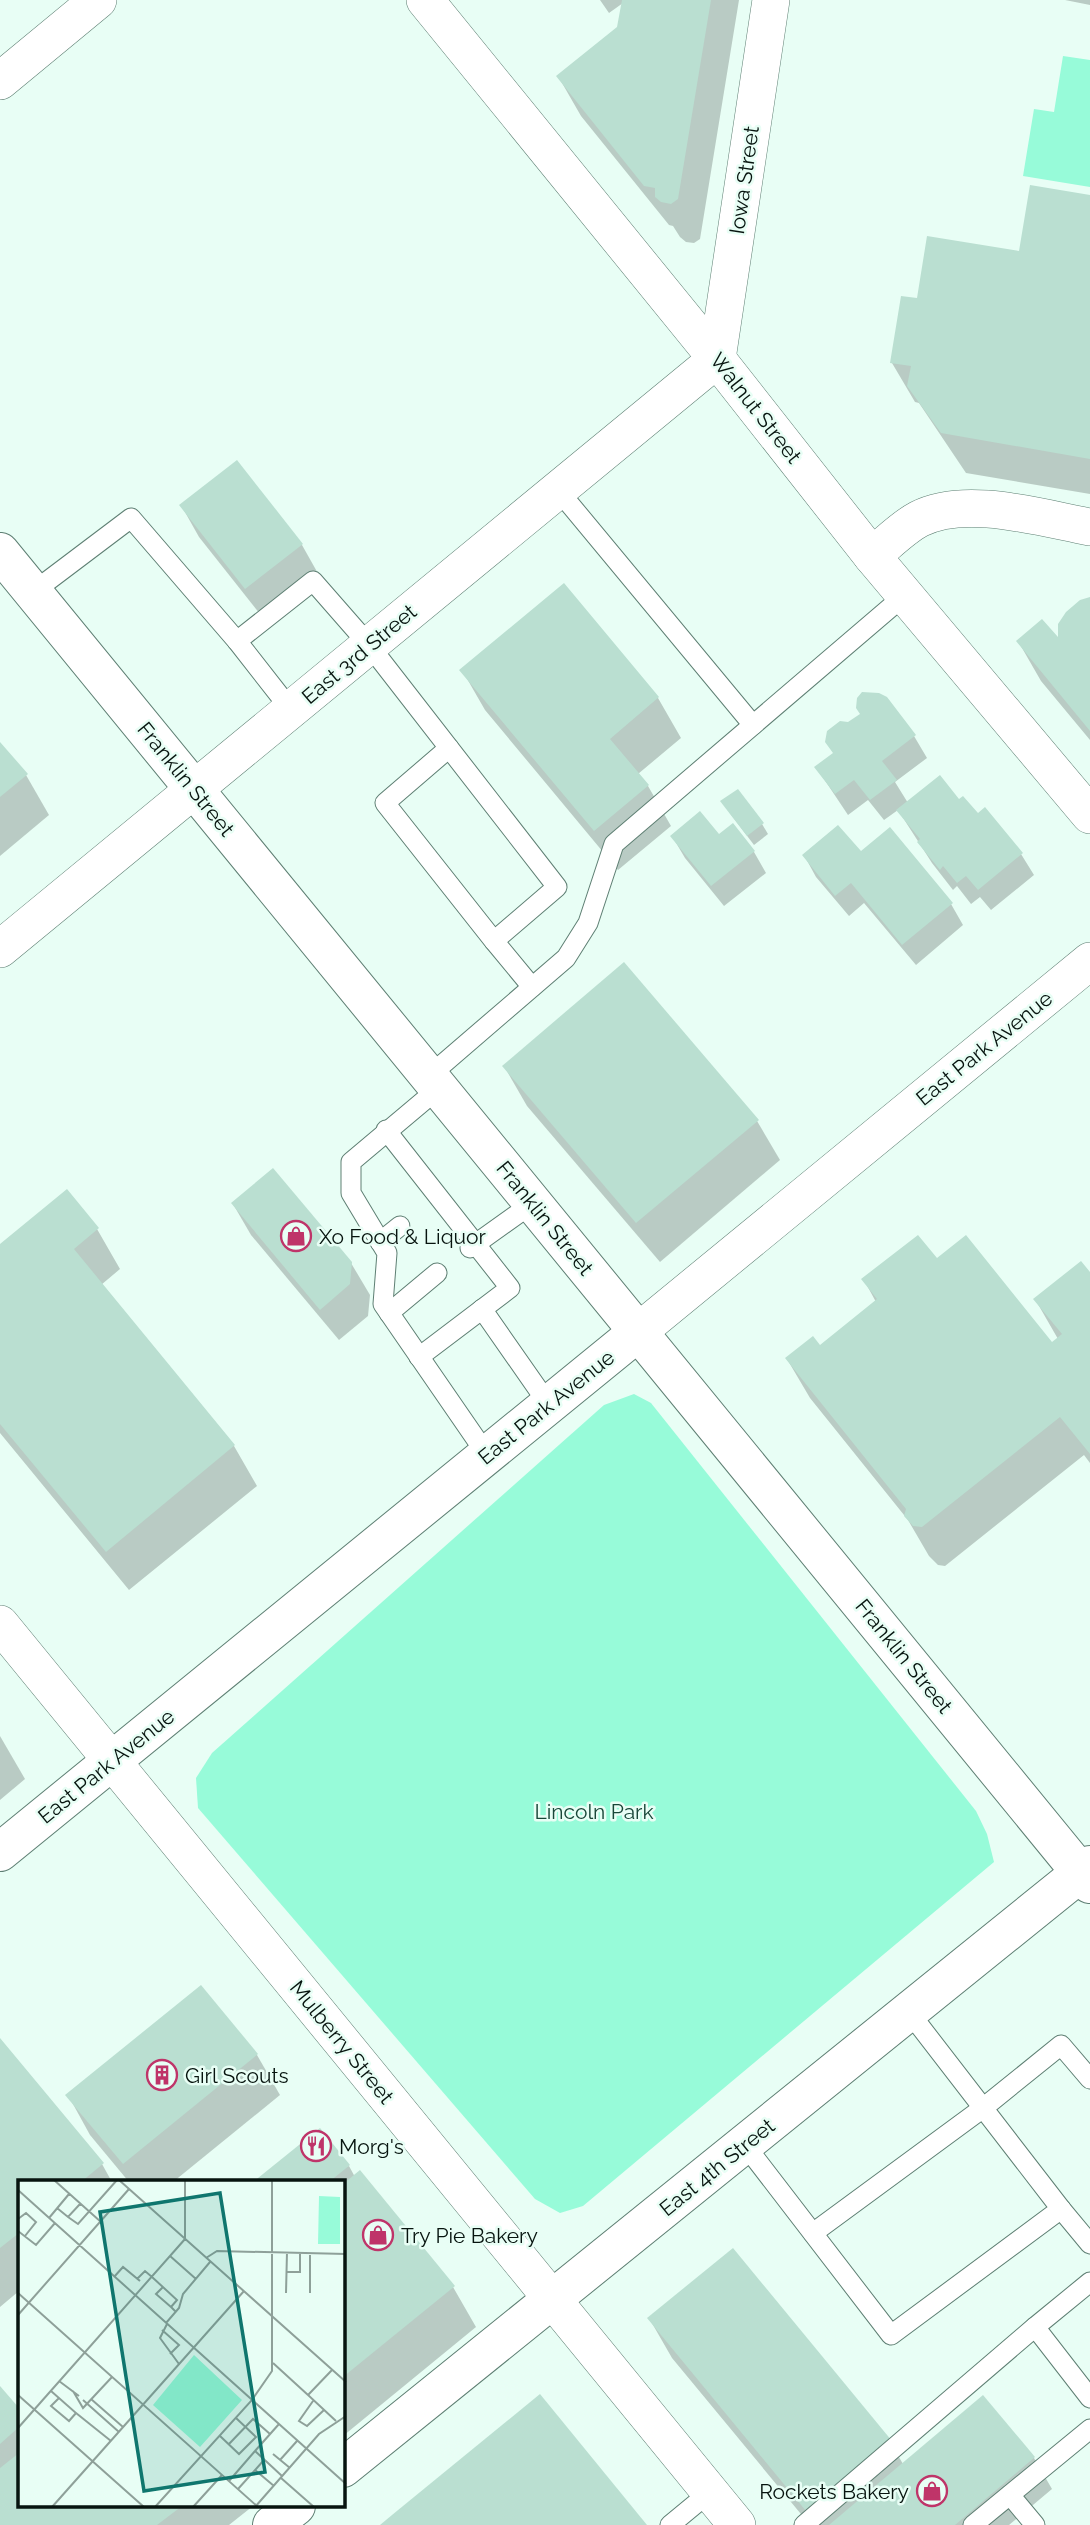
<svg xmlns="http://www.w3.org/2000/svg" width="1090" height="2525" viewBox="0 0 1090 2525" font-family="Raleway,sans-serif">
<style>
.green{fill:#97fbd9}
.shadow{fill:#0003}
.building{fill:#badfd1}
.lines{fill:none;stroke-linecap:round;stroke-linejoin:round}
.service-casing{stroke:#5e7f73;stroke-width:21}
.minor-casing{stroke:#5e7f73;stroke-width:38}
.tertiary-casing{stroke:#5e7f73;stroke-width:40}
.primary-casing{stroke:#5e7f73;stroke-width:40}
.service{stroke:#fff;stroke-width:19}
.minor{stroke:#fff;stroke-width:37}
.tertiary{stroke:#fff;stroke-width:38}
.primary{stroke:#fff;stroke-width:38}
.labels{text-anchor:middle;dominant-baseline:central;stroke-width:5;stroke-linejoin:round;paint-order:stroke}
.street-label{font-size:21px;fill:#07140f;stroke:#e8fef5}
.poi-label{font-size:21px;fill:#07140f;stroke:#e8fef5;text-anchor:start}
.park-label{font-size:21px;fill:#184638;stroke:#e8fef5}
.inset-road{fill:none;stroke:#8ea099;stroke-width:2}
.view{fill:#0f766e;fill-opacity:0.15;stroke:#0f766e;stroke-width:3.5}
.inset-edge{fill:none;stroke:#07140f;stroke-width:3.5}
</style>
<rect width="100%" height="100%" fill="#e8fef5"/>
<g class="green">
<path d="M1063,56l27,4v127l-67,-11 11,-67 20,3z"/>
<path d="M634,1394l17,9 325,408 11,23 7,28 -411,344 -23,7 -25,-14 -337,-391 -2,-30 16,-25 392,-348z"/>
</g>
<g class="shadow">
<path d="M600,0h139l-39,239 -6,4 -8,-1 -6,-5 -7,-11 -4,-1 -88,-109 -23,-40 61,-48 4,-25 -14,10z"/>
<path d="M1065,0h25v5z"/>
<path d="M1090,197v297l-124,-21 -47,-70 -4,-1 -23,-39 26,-63 103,-47z"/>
<path d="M237,462l65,83 18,32 -56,42 -65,-82 -18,-32z"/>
<path d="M564,585l94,113 23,40 -43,36 10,12 23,40 -53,44 -133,-160 -23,-40z"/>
<path d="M1090,599v141l-49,-59 -23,-40h41z"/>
<path d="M886,698l28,38 13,22 -32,24 13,21 51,-2 62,53 13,21 -43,35 -11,-13 -9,7 -14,-18 -4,4 -21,-27 -34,-53 -14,10 -16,-20 -20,15 -32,-48 18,-13 15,-30z"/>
<path d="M0,744l26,31 23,40 -49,41z"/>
<path d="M729,812l33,12 6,10 -14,11z"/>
<path d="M733,825l21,27 12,21 -42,33 -39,-48 -13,-22h46z"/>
<path d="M860,853l91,51 12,21 -47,40 -52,-62 -15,13 -33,-39 -12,-22z"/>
<path d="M504,1066l253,55 23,39 -120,102 -133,-156z"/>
<path d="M66,1192l31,37 23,40 -19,16 133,161 23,40 -128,104 -129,-157v-187z"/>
<path d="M233,1204l118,59 19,32 -2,21 -29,24 -88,-105z"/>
<path d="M937,1260l115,84 6,-5 -23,-40 55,-24v188l-6,-8 -139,111 -7,-1 -9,-9 -21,-36 -98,-122 -23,-39 33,-11 56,-46 -12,-22z"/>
<path d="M0,1736l25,43 -25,21z"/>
<path d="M201,1988l56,67 23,40 -107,87h-44l-39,-47 -22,-40z"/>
<path d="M0,2041l102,123 10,18h-93v109l-19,16z"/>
<path d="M349,2166l6,11 98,110 23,40 -133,109v-254h-87z"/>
<path d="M649,2318l241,124 13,22 131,-6 18,31 -43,36h-199l-138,-167z"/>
<path d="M0,2389l19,22v95h234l-24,19h-229z"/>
</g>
<g class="building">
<path d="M622,0h89l-33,199 -7,5 -10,-2 -6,-5v-9l-11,-2 -88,-110 61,-49z"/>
<path d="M1030,185l60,10v264l-149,-26 -34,-47 4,-20 -21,-3 11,-67 16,2 10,-62 92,15z"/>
<path d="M237,460l66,84 -58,45 -66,-84z"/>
<path d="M564,583l95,114 -49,42 39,46 -55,46 -135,-161z"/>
<path d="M1090,597v134l-74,-90 26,-22 16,18v-13l8,-12 14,-12z"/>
<path d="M862,692l17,1 8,4 29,38 -34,26 15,19 -27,20 -16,-20 -19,14 -21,-27 19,-14 -8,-11 2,-11 13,-10 8,1 12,-8 -4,-6 1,-10z"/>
<path d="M0,742l28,32 -28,23z"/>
<path d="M940,775l19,24 4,-3 15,17 7,-6 38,46 -45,37 -12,-14 -9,7 -14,-17 -3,4 -23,-28 3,-3 -24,-29z"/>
<path d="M738,789l26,34 -17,13 -27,-35z"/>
<path d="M700,811l19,23 14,-11 22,28 -44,35 -41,-50z"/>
<path d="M838,825l23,26 29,-24 63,76 -51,42 -51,-62 -16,13 -33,-41z"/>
<path d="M624,962l135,158 -123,103 -134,-157z"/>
<path d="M273,1168l79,94 -2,22 -30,26 -89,-107z"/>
<path d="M67,1189l32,39 -25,21 161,196 -129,107 -106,-128v-180z"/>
<path d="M918,1235l19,23 29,-23 86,107 10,-8 -29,-35 48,-38 9,11v182l-30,-37 -138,110 -9,-1 -9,-10 2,-7 -121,-151 28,-22 7,9 57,-46 -16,-20z"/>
<path d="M201,1985l57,69 -135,110 -58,-69z"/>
<path d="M0,2038l104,125 -23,19h-62v51l-19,15z"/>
<path d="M320,2128l30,37 -21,17h-76z"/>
<path d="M360,2170l95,116 -112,91v-193z"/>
<path d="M733,2248l159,193 -86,70 -159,-193z"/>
<path d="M0,2386l19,22v19l-19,17z"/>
<path d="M540,2394l107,131h-267l12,-10z"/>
<path d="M983,2395l52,62 -80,68h-126z"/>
<path d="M19,2453v53h163l-25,19h-157v-57z"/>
</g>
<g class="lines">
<g class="service-casing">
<g id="service">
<path d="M558,490l195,235"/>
<path d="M33,592l98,-74 106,123 54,69"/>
<path d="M237,641l76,-60 56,64 188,242 -63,54 38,46"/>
<path d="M449,748l-64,55 109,138"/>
<path d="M429,1076l137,-118 22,-35 26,-79 291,-249"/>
<path d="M439,1088l-88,74v31l36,60 -4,51 104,151"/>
<path d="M386,1130l124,158 -91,69"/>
<path d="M380,1242l20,-16"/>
<path d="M470,1248l63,-45"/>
<path d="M482,1309l67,96"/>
<path d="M389,1313l48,-40"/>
<path d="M745,2145l146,190 170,-126 -152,-197"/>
<path d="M1061,2209l29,35"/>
<path d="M813,2233l170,-125 78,-63 29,34"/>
<path d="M1035,2327l55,-45"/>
<path d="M1010,2495l25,30"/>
<path d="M670,2525l40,-33"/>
<path d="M804,2525l231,-198 55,71"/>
<path d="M973,2525l117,-96"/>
</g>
</g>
<g class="minor-casing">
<g id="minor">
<path d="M425,0l292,359 155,197 218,259"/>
<path d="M0,81l98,-81"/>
<path d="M872,556c15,-12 30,-28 47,-37 46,-24 122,-1 171,8"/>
<path d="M0,949l717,-590 54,-359"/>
<path d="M638,1332l452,-371"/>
<path d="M0,1624l737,901"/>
</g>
</g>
<g class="tertiary-casing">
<g id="tertiary">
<path d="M0,1852l638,-520"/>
<path d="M343,2468l747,-603"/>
<path d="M272,2525l24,-19"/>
</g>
</g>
<g class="primary-casing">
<path id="primary" d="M0,552l1090,1332"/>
</g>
<use href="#service" class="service"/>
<use href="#minor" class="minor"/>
<use href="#tertiary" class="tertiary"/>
<use href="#primary" class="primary"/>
</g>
<defs>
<g id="shop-ring" transform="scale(1.575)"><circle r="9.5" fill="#e8fef5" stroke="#bf3469" stroke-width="1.5"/><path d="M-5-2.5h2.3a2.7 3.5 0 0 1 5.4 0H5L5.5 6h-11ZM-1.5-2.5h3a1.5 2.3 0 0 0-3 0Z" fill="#bf3469"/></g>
<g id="building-ring" transform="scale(1.575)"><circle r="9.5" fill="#e8fef5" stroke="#bf3469" stroke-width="1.5"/><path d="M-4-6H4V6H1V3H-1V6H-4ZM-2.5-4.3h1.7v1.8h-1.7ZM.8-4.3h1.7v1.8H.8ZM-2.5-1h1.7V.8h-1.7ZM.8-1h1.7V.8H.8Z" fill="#bf3469"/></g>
<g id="restaurant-ring" transform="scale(1.575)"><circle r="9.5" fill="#e8fef5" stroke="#bf3469" stroke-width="1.5"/><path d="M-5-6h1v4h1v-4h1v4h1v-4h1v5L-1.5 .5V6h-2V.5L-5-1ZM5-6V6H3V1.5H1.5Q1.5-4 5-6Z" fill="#bf3469"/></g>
</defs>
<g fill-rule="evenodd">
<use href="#shop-ring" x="296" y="1236"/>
<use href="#building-ring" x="162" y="2075"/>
<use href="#restaurant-ring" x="316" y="2146"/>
<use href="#shop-ring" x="378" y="2235"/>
<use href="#shop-ring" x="932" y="2491"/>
</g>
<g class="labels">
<g class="street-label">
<text transform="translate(744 180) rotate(-82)">Iowa Street</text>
<text transform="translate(756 408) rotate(52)">Walnut Street</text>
<text transform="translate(359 654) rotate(-40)">East 3rd Street</text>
<text transform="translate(186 779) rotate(51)">Franklin Street</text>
<text transform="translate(984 1048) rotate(-39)">East Park Avenue</text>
<text transform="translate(545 1218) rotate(51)">Franklin Street</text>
<text transform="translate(546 1407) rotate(-39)">East Park Avenue</text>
<text transform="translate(904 1656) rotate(51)">Franklin Street</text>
<text transform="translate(106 1766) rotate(-39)">East Park Avenue</text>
<text transform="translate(342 2042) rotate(51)">Mulberry Street</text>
<text transform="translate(717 2167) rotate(-39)">East 4th Street</text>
</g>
<g class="poi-label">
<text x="319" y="1236">Xo Food &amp; Liquor</text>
<text x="185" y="2075">Girl Scouts</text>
<text x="339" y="2146">Morg's</text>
<text x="401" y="2235">Try Pie Bakery</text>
<text x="909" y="2491" text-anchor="end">Rockets Bakery</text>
</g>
<g class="park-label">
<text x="594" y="1811">Lincoln Park</text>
</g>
</g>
<g transform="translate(18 2180)">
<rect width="327" height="327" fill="#e8fef5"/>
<path d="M301,16l21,1v47h-22zM176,175l48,45 -42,47 -47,-42z" fill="#97fbd9"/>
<path class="inset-road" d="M36,0l47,42M101,0l227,202M0,10l328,294M39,28l11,9 12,-13M50,37l10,7 39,-44M31,38l20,-24M0,39l8,-6 10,9 -11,14M0,51l18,14 19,-22M292,73v40M152,76l26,23M188,78l11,-7 129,3M269,92h13v-19M96,97l9,-10 17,14M119,99l8,-8 7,6 25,23 -6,7 5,5M145,107l-7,7 15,13M0,113l240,214M268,113l1,-41M0,135l111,-126M148,143l13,-15 4,-14 27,-32M149,144l-7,14 19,26M144,150l17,15 -9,9M255,183l35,32M314,190l-24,25 28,26M41,201l20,15M33,211l25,22 -7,8 -18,-15 8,-8M55,211l10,17 29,-31M0,215l126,112M73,219l32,28M65,220l36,32M295,221l-14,20 8,5 17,-16M58,233l35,28M0,248l167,-189v-59M202,256l19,18 17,-17 -20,-19M211,264l24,-25 17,15M237,271l24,-27M255,274l17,14M262,280l17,-19M237,290l19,16M263,298l33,29M211,301l26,-30 27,25M220,309l26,-29M34,327l192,-216M137,327l97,-107 20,-29v-191M175,327l29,-32M237,327l64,-73 27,-18"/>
<path class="view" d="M202,13l45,279 -121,19 -44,-279z"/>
<rect width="327" height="327" class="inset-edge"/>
</g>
</svg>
